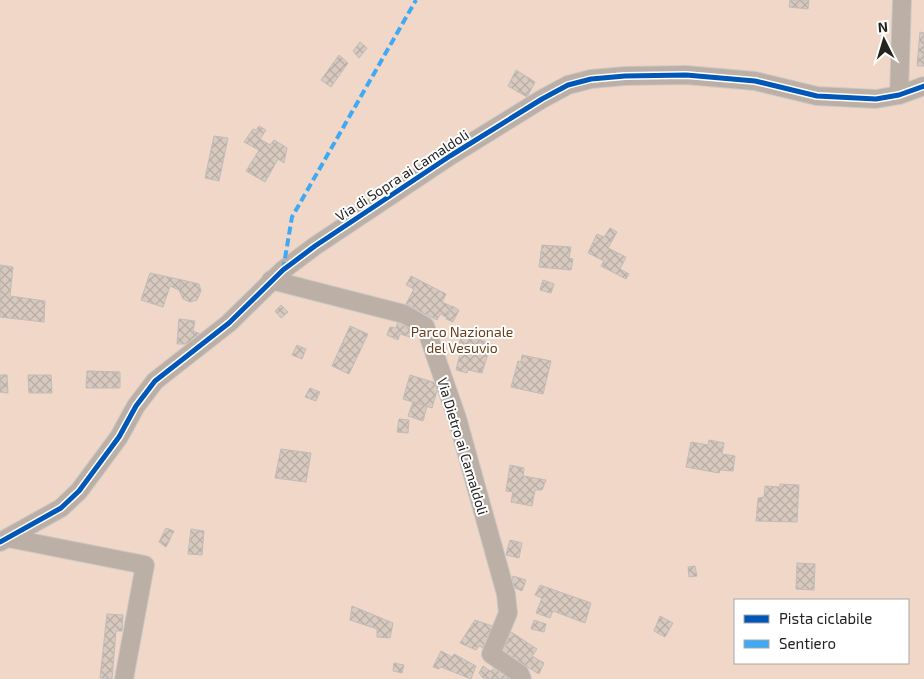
<svg xmlns="http://www.w3.org/2000/svg" width="924" height="679" viewBox="0 0 924 679" font-family="'Exo 2',sans-serif">
<style>
.park{fill:#f0d7c7;fill-rule:evenodd}
.building{fill:url(#building-cross-hatch);stroke:#bebcbb}
.lines{fill:none;stroke-linecap:round;stroke-linejoin:round}
.minor-casing{stroke:#cbc9c8;stroke-width:20}
.minor{stroke:#bcafa6;stroke-width:18}
.quiet{stroke:#3fa9f5;stroke-width:4;stroke-dasharray:8 4;stroke-linecap:butt}
.cycleway-casing{stroke:#fff;stroke-width:8}
.cycleway{stroke:#0057b8;stroke-width:5}
.labels{text-anchor:middle;dominant-baseline:central;stroke-width:4;stroke-linejoin:round;paint-order:stroke}
.street-label{font-size:14px;fill:#252322;stroke:#fff}
.park-label{font-size:14px;fill:#6a3e1b;stroke:#fff}
</style>
<defs>
<pattern id="building-cross-hatch" width="8" height="8" patternUnits="userSpaceOnUse" patternTransform="scale(1.25)"><rect width="8" height="8" fill="#d8c9bf"/><path d="M0 0l8 8M0 8l8-8" fill="none" stroke="#b9aca4"/></pattern>
</defs>
<rect width="100%" height="100%" fill="#f1eeec"/>
<path class="park" d="M0,0h924v679h-924zM735,600h173v63h-173z"/>
<g class="building">
<path d="M790,0h19l-1,9 -19,-2z"/>
<path d="M920,32l4,1v33h-7z"/>
<path d="M360,42l7,6 -8,10 -6,-7z"/>
<path d="M339,55l9,8 -17,24 -10,-7z"/>
<path d="M516,70l19,12 -8,15 -19,-11z"/>
<path d="M259,126l7,4 -6,9 10,6 4,-5 13,8 -3,15 -6,-4 -13,23 -19,-11 13,-21 -15,-8 9,-13 3,1z"/>
<path d="M214,136l14,2 -9,43 -14,-3z"/>
<path d="M610,228l7,4 -9,16 18,9 -6,12 9,5 -3,5 -25,-13 3,-5 -16,-8 9,-19 7,3z"/>
<path d="M542,245l29,2 -2,11 4,1 -2,11 -32,-3z"/>
<path d="M0,265l13,2 -3,29 35,5 -1,21 -44,-5z"/>
<path d="M150,273l32,7 -3,10 -9,-4 -7,21 -22,-7z"/>
<path d="M411,276l35,18 -4,8 9,4 -5,11 -6,-3 -3,6 -31,-16 8,-15 -8,-4z"/>
<path d="M182,280l17,4 2,7 -4,9 -7,2 -7,-3 -4,-9z"/>
<path d="M543,280l11,4 -3,9 -11,-3z"/>
<path d="M281,305l7,7 -7,6 -6,-7z"/>
<path d="M452,306l7,4 -6,12 -7,-3z"/>
<path d="M179,319l16,2 -2,10 10,4 -11,9h-15z"/>
<path d="M398,322l15,5 -3,10 -10,-3 -2,6 -11,-5 3,-8 6,1z"/>
<path d="M350,326l18,8 -19,40 -17,-8z"/>
<path d="M462,335l29,8 -9,30 -14,-3 -1,3 -11,-3 6,-24h-4z"/>
<path d="M297,345l9,4 -4,10 -10,-4z"/>
<path d="M522,355l29,6 -8,33 -32,-7 7,-26 3,1z"/>
<path d="M87,371l33,1v16h-34z"/>
<path d="M0,375h7l1,18 -8,-1z"/>
<path d="M28,375h23l1,18h-23z"/>
<path d="M410,375l29,9 -7,24 -29,-9z"/>
<path d="M310,388l10,4 -4,9 -11,-4z"/>
<path d="M413,402l14,4 -4,15 -15,-5z"/>
<path d="M399,419l10,1 -1,13 -11,-1z"/>
<path d="M709,440l15,3 -2,11 13,2 -2,15 -13,-1 -1,3 -33,-6 5,-25 17,3z"/>
<path d="M281,449l30,4 -5,29 -31,-4z"/>
<path d="M510,465l14,3 -1,8 23,4 -4,10h-7l-3,16 -21,-4 2,-10 -7,-1z"/>
<path d="M780,484l19,1 -2,37 -41,-1 2,-23 6,-1 1,-11 15,1z"/>
<path d="M166,528l8,3 -8,16 -7,-5z"/>
<path d="M191,529l13,2 -2,24 -14,-1z"/>
<path d="M510,540l12,3 -3,15 -13,-3z"/>
<path d="M797,563l18,1 -1,26 -18,-1z"/>
<path d="M695,566l2,10 -8,1 -1,-10z"/>
<path d="M513,576l13,4 -4,11 -11,-5z"/>
<path d="M540,585l51,18 -6,20 -32,-12 -3,7 -14,-5 6,-15 -7,-3z"/>
<path d="M352,606l41,17 -3,15 -13,-1v-8l-27,-9z"/>
<path d="M107,614l16,1 -1,16h-6l-4,48 -12,-1z"/>
<path d="M660,616l13,7 -8,14 -11,-6z"/>
<path d="M475,620l23,8 -11,21 -8,-3 -3,4 -16,-7z"/>
<path d="M534,620l12,4 -2,8 -13,-3z"/>
<path d="M505,628l32,21 -5,7 12,7 -5,11 -43,-26z"/>
<path d="M441,651l11,6 2,-3 22,12 -5,13 -30,-12 -2,2 -6,-2z"/>
<path d="M394,663l10,2 -2,8 -9,-2z"/>
<path d="M483,666l7,5 8,-4 13,12h-27l-5,-6z"/>
</g>
<g class="lines">
<g class="minor-casing">
<g id="minor">
<path d="M899,95l3,-95"/>
<path d="M271,280l133,34 21,12 32,92 49,176 2,19 -17,41 29,20 2,5"/>
<path d="M8,538l137,27 -21,114"/>
<path d="M0,542l61,-34 18,-17 40,-54 17,-31 19,-25 74,-58 54,-53 32,-24 135,-90 92,-57 26,-14 23,-6 34,-3 61,-1 69,6 62,15 59,3 23,-4 25,-9"/>
</g>
</g>
<use href="#minor" class="minor"/>
<path class="quiet" d="M283,270l9,-53 124,-217"/>
<g class="cycleway-casing">
<path id="cycleway" d="M0,542l61,-34 18,-17 40,-54 17,-31 19,-25 74,-58 54,-53 32,-24 135,-90 92,-57 26,-14 23,-6 34,-3 61,-1 69,6 62,15 59,3 23,-4 25,-9"/>
</g>
<use href="#cycleway" class="cycleway"/>
</g>
<g class="labels">
<g class="street-label">
<text transform="translate(402 175) rotate(-33)">Via di Sopra ai Camaldoli</text>
<text transform="translate(463 446) rotate(73)">Via Dietro ai Camaldoli</text>
</g>
<g class="park-label">
<text x="462" y="331">Parco Nazionale<tspan x="462" dy="16">del Vesuvio</tspan></text>
</g>
</g>
<rect x="734" y="599" width="175" height="65" fill="#ffffff" stroke="#a8a7a7"/>
<rect x="744" y="615" width="25" height="8" fill="#0057b8" stroke="#a8a7a7"/>
<text x="779" y="624" font-size="15" fill="#252322">Pista ciclabile</text>
<rect x="744" y="640" width="25" height="8" fill="#3fa9f5" stroke="#a8a7a7"/>
<text x="779" y="649" font-size="15" fill="#252322">Sentiero</text>
<g transform="translate(884 40) rotate(355)" stroke="#ffffff" stroke-width="4" paint-order="stroke">
<path d="M0-4L9 19L0 12L-9 19Z" fill="#252322"/>
<text y="-8" font-size="14" font-weight="bold" text-anchor="middle" fill="#252322">N</text>
</g>
</svg>
